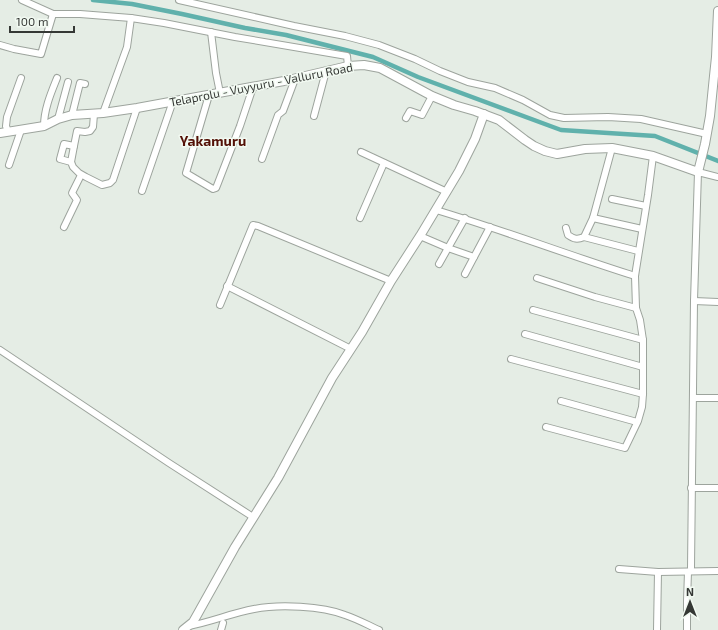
<svg xmlns="http://www.w3.org/2000/svg" width="718" height="630" viewBox="0 0 718 630" font-family="'Exo 2',sans-serif">
<style>
.lines{fill:none;stroke-linecap:round;stroke-linejoin:round}
.canal{stroke:#60b1ac;stroke-width:4.5}
.minor-casing{stroke:#9da49d;stroke-width:8}
.major-casing{stroke:#9da49d;stroke-width:10}
.minor{stroke:#fff;stroke-width:6}
.major{stroke:#fff;stroke-width:8}
.labels{text-anchor:middle;dominant-baseline:central;stroke-width:3;stroke-linejoin:round;paint-order:stroke}
.street-label{font-size:12px;fill:#353835;stroke:#f2faf2}
.quarter-label{font-size:14px;font-weight:bold;fill:#531006;stroke:#f2faf2}
</style>
<rect width="100%" height="100%" fill="#e5ede5"/>
<g class="lines">
<path class="canal" d="M93,0l39,4 50,10 63,14 41,7 87,22 45,20 143,53 94,6 63,25"/>
<g class="minor-casing">
<g id="minor">
<path d="M22,0l31,14h27l51,4 33,5 71,14 112,19 1,10"/>
<path d="M179,0l115,26 51,10 34,9 36,14 25,12 28,11 27,6 28,12 27,15 14,3 44,-1 33,2 66,15"/>
<path d="M211,32l5,41 4,20"/>
<path d="M0,45l14,4 27,5 12,-40"/>
<path d="M209,95l-23,78 27,16 3,-1 2,-5 22,-57 13,-39"/>
<path d="M103,113l24,-66 4,-29"/>
<path d="M94,114l-1,13 -3,4 -5,1 -8,-1 -3,15 -10,-2 -4,15 11,3 2,5 6,6 7,4 16,8 8,-2 3,-3 24,-72"/>
<path d="M72,115l8,-32 5,1"/>
<path d="M314,116l12,-45"/>
<path d="M406,118l4,-7 12,4 10,-19"/>
<path d="M58,119l10,-37"/>
<path d="M44,126c0,-17 7,-33 13,-48"/>
<path d="M8,132l-2,-6 1,-9 14,-39"/>
<path d="M361,152l86,40"/>
<path d="M262,159l16,-44 5,-4 12,-32"/>
<path d="M71,162l3,-16"/>
<path d="M9,165l12,-35"/>
<path d="M142,191l31,-90"/>
<path d="M612,199l34,7"/>
<path d="M436,210c67,20 132,45 199,66"/>
<path d="M360,218l24,-55"/>
<path d="M593,218l49,11"/>
<path d="M64,227l13,-27 -5,-7 9,-18"/>
<path d="M566,228l2,7c6,4 9,5 16,2l9,-19 19,-70"/>
<path d="M420,236l28,12 26,9"/>
<path d="M584,237l54,14"/>
<path d="M439,264l26,-46"/>
<path d="M465,274l25,-47"/>
<path d="M537,278l58,19 41,11"/>
<path d="M227,286l124,63"/>
<path d="M694,301l24,1"/>
<path d="M220,305l33,-80 5,1 133,55"/>
<path d="M533,310l110,30"/>
<path d="M525,334l118,33"/>
<path d="M0,350l169,113 84,54"/>
<path d="M511,359l132,35"/>
<path d="M693,398h25"/>
<path d="M561,401l76,21"/>
<path d="M546,427l79,21 13,-27 4,-14 1,-13v-54l-3,-20 -4,-12 -1,-32 13,-81 5,-39"/>
<path d="M691,488h27"/>
<path d="M691,568l3,-267 4,-129 20,5"/>
<path d="M619,569l39,3 60,-1"/>
<path d="M189,626c22,-4 43,-13 65,-17 25,-5 68,-3 91,6 12,4 23,10 34,15"/>
<path d="M221,630l2,-7"/>
<path d="M657,630l1,-58"/>
<path d="M687,630v-29l1,-29"/>
</g>
</g>
<g class="major-casing">
<g id="major">
<path d="M0,133l44,-7 14,-7 14,-4 31,-2 34,-5 147,-27 64,-15 16,-1 16,3 52,28 22,9 21,6 24,9 26,20 9,6 11,5 12,3 28,-5 27,-1 41,8 45,16 7,-28 5,-28 4,-40 2,-19 2,-46"/>
<path d="M183,630l10,-8 4,-7 38,-68 43,-69 54,-100 30,-46 29,-51 29,-45 39,-65 16,-32 9,-25"/>
</g>
</g>
<use href="#minor" class="minor"/>
<use href="#major" class="major"/>
</g>
<g class="labels">
<g class="street-label">
<text transform="translate(261 84) rotate(-11)">Telaprolu - Vuyyuru - Valluru Road</text>
</g>
<g class="quarter-label">
<text x="213" y="140">Yakamuru</text>
</g>
</g>
<g transform="translate(690 602)" stroke="#f2faf2" stroke-width="3" paint-order="stroke">
<path d="M0-3L7 15L0 10L-7 15Z" fill="#353835"/>
<text y="-6" font-size="11" font-weight="bold" text-anchor="middle" fill="#353835">N</text>
</g>
<path d="M10 26v6h64v-6" fill="none" stroke="#353835" stroke-width="2"/>
<text x="16" y="26" font-size="12" fill="#353835" stroke="#f2faf2" stroke-width="3" paint-order="stroke">100 m</text>
</svg>
